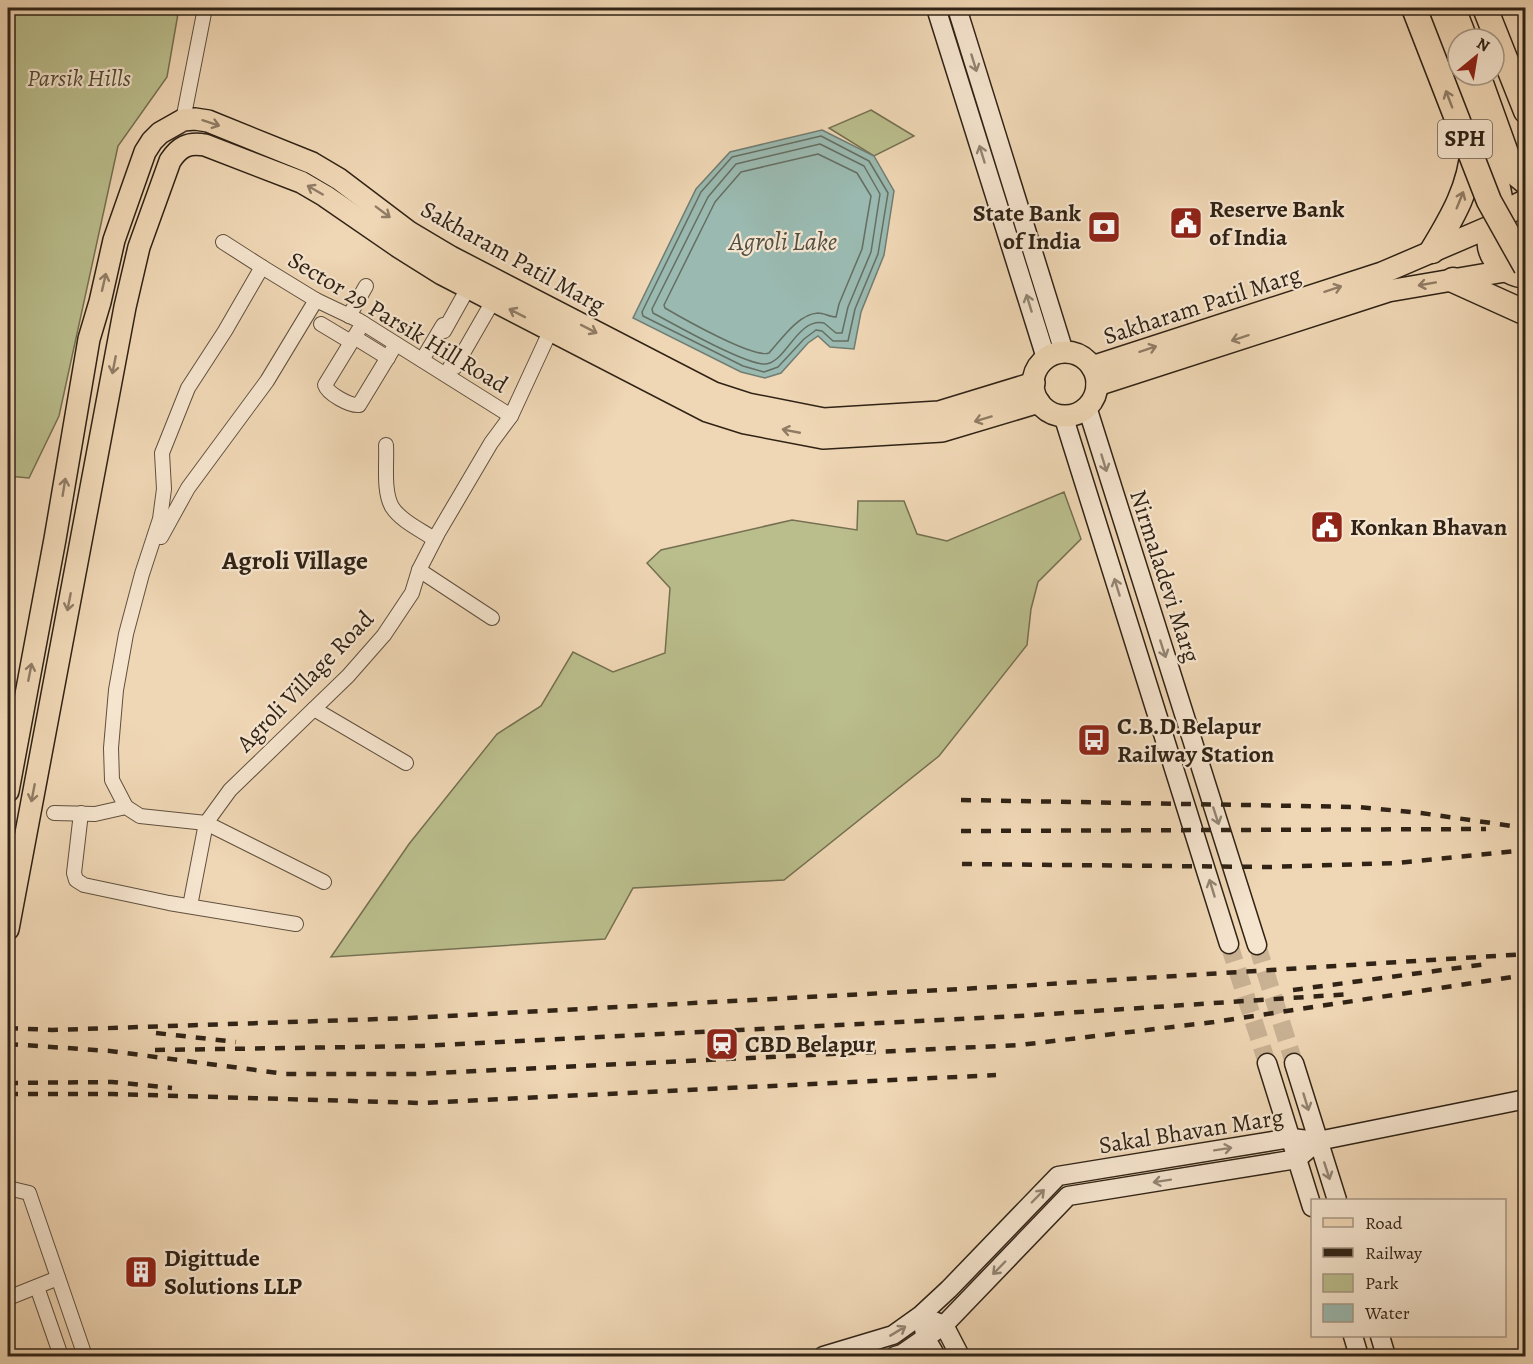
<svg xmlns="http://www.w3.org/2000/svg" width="1533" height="1364" viewBox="0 0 1533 1364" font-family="Alegreya,serif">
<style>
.green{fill:#babd8c;stroke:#757051;stroke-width:1.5}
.water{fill:#9ab9b0;stroke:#707d72;stroke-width:1.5}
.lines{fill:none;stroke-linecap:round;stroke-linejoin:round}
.shore{stroke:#656e63;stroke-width:1.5}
.secondary-tunnel{stroke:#c9b294;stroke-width:18;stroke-dasharray:18 9;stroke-linecap:butt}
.street-casing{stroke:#60503e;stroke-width:16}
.secondary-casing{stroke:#302316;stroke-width:21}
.primary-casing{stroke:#302316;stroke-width:24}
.highway-casing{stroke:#302316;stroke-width:27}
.street{stroke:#f5e4ce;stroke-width:14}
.secondary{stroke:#f5e4ce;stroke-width:18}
.primary{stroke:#efd6b4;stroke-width:21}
.highway{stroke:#efd6b4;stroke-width:24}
.rail{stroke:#302316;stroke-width:4.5;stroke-dasharray:10 10;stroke-linecap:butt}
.highway-bridge-casing{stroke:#302316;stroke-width:27;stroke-linecap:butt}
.highway-bridge{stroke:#efd6b4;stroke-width:24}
.oneway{stroke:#928472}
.oneway2{stroke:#907c65}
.labels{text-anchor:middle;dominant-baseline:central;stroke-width:4.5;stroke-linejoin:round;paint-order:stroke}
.shield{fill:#f5e4ce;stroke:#6b5d4d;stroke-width:1.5}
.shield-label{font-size:22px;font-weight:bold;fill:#302316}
.park-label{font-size:24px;font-style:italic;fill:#524a34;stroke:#f5e4ce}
.poi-label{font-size:24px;font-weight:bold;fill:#302316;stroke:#f5e4ce;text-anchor:start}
.street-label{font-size:24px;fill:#302316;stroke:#f5e4ce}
.water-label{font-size:26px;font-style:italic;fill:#505044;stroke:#f5e4ce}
.neighbourhood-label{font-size:26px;font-weight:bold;fill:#302316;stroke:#f5e4ce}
</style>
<rect width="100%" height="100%" fill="#efd6b4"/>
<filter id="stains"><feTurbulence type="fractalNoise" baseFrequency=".00333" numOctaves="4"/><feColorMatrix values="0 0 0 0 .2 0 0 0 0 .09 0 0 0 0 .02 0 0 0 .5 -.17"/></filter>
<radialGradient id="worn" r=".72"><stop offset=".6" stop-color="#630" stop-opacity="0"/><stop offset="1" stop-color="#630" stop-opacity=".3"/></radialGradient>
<g class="green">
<path d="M8,8h171l-12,69 -49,69 -59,270 -30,62 -21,-2z"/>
<path d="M871,110l43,26 -40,20 -45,-28z"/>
<path d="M1064,492l17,47 -43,43 -7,27 -4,36 -88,111 -155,124 -151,8 -28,51 -274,18 78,-113 88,-110 44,-28 32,-54 40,20 52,-19 5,-65 -23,-25 14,-13 131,-30 65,10 1,-29h46l13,33 30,7z"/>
</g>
<path class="water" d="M822,130l52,26 20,35 -10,64 -23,57 -7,37 -24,-2 -12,-11 -10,7 -27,30 -16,5 -24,-6 -108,-54 63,-129 34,-37z"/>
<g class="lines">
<g class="shore">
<path d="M821,136l48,25 19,32 -10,61 -23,55 -7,32h-15l-11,-10 -6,-1 -12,9 -26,28 -14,5 -21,-6 -100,-50 -1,-4 59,-120 31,-35z"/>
<path d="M820,144l44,22 16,28 -9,58 -23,55 -6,26h-6l-12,-10c-27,-5 -37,38 -58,41 -19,2 -94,-41 -113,-51l-1,-4 56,-112 28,-33z"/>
<path d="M818,154l39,19 14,23 -9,53 -23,55 -3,13c-6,0 -12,-4 -18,-4 -20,1 -37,27 -49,40 -15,6 -87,-35 -104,-45l-1,-3 51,-103 26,-30z"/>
</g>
<g class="secondary-tunnel">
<path d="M1229,944l38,119"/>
<path d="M1257,945l37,118"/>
</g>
<g class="street-casing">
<g id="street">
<path d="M183,120l22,-112"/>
<path d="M223,242l39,25"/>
<path d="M349,316l17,-30"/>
<path d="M363,323l-38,62c3,9 25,21 34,20l37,-61"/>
<path d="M321,324l30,18"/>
<path d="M444,331l24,-43"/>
<path d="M354,337l34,21"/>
<path d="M422,360l21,-35"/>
<path d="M450,367h5l38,-66"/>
<path d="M386,445c1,19 -3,46 6,62 9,14 29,23 42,32"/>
<path d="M161,537l27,-49 79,-107 49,-81"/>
<path d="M419,570l73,48"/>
<path d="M314,709l92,54"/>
<path d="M126,807l-14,-27 -1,-32 5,-58 10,-56 16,-60 18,-55 4,-30 -2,-36 26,-65 37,-57 37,-64 54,33 42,20 153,96"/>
<path d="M54,813l41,1 31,-7 14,9 66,7 24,-33 118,-114 36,-41 28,-42 7,-23 19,-37 53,-90 20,-27 43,-93"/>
<path d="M81,813l-7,60 2,7 8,5 85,18 127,21"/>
<path d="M190,906l16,-83 118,59"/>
<path d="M8,1188l21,5 56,163"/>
<path d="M37,1287l24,69"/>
<path d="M8,1298l50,-20"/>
</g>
</g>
<g class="secondary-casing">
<g id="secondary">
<path d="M936,8l110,350"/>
<path d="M957,8l107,344"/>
<path d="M1087,407l170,538"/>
<path d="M1063,415l166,529"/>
<path d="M1267,1063l45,144"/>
<path d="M1294,1063l43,137"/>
<path d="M934,1321l10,4 16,31"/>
<path d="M924,1329l2,10 10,17"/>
<path d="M1353,1336l6,20"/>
<path d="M1380,1336l6,20"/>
<path d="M823,1356l70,-21 28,-20 28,-26 109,-113 233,-38 27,3 208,-42"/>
<path d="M895,1356l7,-2 42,-29 124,-129 229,-37 21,-18"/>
</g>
</g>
<g class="primary-casing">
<g id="primary">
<circle cx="1065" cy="384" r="32"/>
<path d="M1092,367l290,-94 112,-48"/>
<path d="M1097,385l291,-94 117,-20"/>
<path d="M8,791l47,-252 34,-200 11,-37 14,-62 31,-88 7,-11 8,-8 23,-13 12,-1 13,2 104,42 27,16 70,53 42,25 263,136 34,11 76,15 115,-7 95,-29"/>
<path d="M8,929l117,-622 14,-60 31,-86c9,-14 18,-19 35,-16l96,37 24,14 74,51 43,27 265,137 38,12 78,15 119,-7 97,-29"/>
</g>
</g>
<g class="highway-casing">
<g id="highway">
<path d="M1435,8l23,64"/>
<path d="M1453,8l12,31"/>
<path d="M1485,8l41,103"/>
<path d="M1459,75c17,46 38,92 44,141"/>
<path d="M1478,75l32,89 5,9 11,9"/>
<path d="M1526,202c-12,5 -24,12 -31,23 -16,24 6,49 31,51"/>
<path d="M1432,251c20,-33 39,-65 41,-105"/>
<path d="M1453,280l73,33"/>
</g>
</g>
<use href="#street" class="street"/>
<use href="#secondary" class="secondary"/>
<use href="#primary" class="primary"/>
<use href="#highway" class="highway"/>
<g class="rail">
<path d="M961,800l397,7 63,6 105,15"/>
<path d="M961,831l525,-2"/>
<path d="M962,864l308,3 126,-4 130,-13"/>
<path d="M1293,990l194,-26"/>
<path d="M8,1028l44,2 358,-12 607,-32 509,-32"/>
<path d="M156,1033l80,9"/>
<path d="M8,1044l102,7 176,23h129l605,-29 194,-23 312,-47"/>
<path d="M155,1050l267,-4 597,-30 332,-22"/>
<path d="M8,1083l104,-1 60,6"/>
<path d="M8,1094h104l309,9 575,-28"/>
</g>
<g class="highway-bridge-casing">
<path id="highway-bridge" d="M1414,8l75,193 37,66"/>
</g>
<use href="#highway-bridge" class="highway-bridge"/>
</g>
<defs><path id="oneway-shaft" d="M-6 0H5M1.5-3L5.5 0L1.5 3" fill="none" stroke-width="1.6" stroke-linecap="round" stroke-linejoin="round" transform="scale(1.5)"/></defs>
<g class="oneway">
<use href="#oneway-shaft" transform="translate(974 63) rotate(73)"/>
<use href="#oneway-shaft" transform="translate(982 154) rotate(-107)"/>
<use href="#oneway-shaft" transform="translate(1029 303) rotate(-107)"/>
<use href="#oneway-shaft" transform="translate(1104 463) rotate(73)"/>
<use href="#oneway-shaft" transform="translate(1117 587) rotate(-107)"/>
<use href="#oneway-shaft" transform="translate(1163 649) rotate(72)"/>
<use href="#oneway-shaft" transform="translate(1216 816) rotate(72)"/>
<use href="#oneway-shaft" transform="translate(1212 888) rotate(-107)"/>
<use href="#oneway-shaft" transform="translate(1306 1102) rotate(73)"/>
<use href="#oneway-shaft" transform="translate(1223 1149) rotate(-9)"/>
<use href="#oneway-shaft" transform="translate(1327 1171) rotate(72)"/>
<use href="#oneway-shaft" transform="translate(1162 1181) rotate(171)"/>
<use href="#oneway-shaft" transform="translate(1038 1196) rotate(-46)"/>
<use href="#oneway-shaft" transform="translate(999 1268) rotate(134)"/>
<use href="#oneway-shaft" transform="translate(898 1331) rotate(-31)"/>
</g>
<g class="oneway2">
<use href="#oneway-shaft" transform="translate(1449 99) rotate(-111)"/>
<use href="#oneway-shaft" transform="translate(211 123) rotate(18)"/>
<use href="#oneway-shaft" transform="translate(315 190) rotate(-150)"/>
<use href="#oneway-shaft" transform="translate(1460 200) rotate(-68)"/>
<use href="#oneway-shaft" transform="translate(383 212) rotate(37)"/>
<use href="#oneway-shaft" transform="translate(104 282) rotate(-77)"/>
<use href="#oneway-shaft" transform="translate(1427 284) rotate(170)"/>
<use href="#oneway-shaft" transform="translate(1333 289) rotate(-18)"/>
<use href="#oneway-shaft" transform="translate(517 313) rotate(-153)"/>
<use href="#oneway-shaft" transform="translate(589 329) rotate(27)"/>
<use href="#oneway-shaft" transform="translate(1240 338) rotate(162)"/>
<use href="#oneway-shaft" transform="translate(1148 349) rotate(-18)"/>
<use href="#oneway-shaft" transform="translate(114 365) rotate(101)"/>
<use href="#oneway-shaft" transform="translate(983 419) rotate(163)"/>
<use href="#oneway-shaft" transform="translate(791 431) rotate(-169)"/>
<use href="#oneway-shaft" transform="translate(64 487) rotate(-81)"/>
<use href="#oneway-shaft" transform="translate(69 602) rotate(101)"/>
<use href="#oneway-shaft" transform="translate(30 672) rotate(-79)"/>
<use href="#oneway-shaft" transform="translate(33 793) rotate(101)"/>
</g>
<defs>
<g id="civic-square" transform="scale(1.725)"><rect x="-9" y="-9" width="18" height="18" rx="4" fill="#8f2418" stroke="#f5e4ce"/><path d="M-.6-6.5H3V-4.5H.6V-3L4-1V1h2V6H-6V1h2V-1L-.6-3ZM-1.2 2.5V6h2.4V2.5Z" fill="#fff"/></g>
<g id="bank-square" transform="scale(1.725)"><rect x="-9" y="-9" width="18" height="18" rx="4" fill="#8f2418" stroke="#f5e4ce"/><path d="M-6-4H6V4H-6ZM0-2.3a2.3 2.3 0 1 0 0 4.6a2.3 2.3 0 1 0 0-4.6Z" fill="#fff"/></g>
<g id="bus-square" transform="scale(1.725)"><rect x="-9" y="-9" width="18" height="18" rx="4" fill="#8f2418" stroke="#f5e4ce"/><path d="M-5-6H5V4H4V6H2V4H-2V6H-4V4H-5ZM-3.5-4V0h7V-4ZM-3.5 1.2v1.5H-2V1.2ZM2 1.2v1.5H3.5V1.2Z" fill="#fff"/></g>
<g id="station-square" transform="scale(1.725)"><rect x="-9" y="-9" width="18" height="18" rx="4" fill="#8f2418" stroke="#f5e4ce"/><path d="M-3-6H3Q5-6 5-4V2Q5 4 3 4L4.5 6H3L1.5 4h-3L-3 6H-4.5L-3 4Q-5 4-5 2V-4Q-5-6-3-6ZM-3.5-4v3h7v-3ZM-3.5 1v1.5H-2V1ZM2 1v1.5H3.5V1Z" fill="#fff"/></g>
<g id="building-square" transform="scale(1.725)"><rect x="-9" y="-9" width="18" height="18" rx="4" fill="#8f2418" stroke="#f5e4ce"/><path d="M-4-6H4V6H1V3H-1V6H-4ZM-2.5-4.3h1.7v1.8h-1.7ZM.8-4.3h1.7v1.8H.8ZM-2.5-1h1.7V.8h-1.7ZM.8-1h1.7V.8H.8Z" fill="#fff"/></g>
</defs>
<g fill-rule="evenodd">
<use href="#civic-square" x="1186" y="223"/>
<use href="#bank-square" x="1104" y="227"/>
<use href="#civic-square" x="1327" y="527"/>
<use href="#bus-square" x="1094" y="740"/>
<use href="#station-square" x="722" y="1044"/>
<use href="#building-square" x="141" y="1272"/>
</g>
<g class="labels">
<rect class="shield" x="1438" y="120" width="54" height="38" rx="4.5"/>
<g class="shield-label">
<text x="1465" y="139">SPH</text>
</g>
<g class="park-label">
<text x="79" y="78">Parsik Hills</text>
</g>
<g class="poi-label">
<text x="1209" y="209">Reserve Bank<tspan x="1209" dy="28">of India</tspan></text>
<text x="1081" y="213" text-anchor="end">State Bank<tspan x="1081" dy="28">of India</tspan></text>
<text x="1350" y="527">Konkan Bhavan</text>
<text x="1117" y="726">C.B.D.Belapur<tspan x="1117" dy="28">Railway Station</tspan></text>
<text x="745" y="1044">CBD Belapur</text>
<text x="164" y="1258">Digittude<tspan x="164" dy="28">Solutions LLP</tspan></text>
</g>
<g class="street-label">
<text transform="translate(513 257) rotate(29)">Sakharam Patil Marg</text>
<text transform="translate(1202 305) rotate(-18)">Sakharam Patil Marg</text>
<text transform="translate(398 322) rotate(31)">Sector 29 Parsik Hill Road</text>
<text transform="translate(1165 576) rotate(72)">Nirmaladevi Marg</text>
<text transform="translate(305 681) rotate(-46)">Agroli Village Road</text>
<text transform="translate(1191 1131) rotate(-9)">Sakal Bhavan Marg</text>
</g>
<g class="water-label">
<text x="783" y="241">Agroli Lake</text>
</g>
<g class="neighbourhood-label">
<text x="295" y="560">Agroli Village</text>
</g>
</g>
<rect width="1533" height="1364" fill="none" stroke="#efd6b4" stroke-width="30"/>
<rect x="9" y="9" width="1515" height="1346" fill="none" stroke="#302316" stroke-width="3"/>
<rect x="15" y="15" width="1503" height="1334" fill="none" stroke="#302316" stroke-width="1.5"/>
<rect x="1311" y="1199" width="195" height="138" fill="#f5e4ce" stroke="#a69784" stroke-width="1.5"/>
<rect x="1323" y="1218" width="30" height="9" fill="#efd6b4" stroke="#a69784" stroke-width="1.5"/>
<text x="1365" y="1229" font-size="18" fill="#302316">Road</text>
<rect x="1323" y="1248" width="30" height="9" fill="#302316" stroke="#a69784" stroke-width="1.5"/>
<text x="1365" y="1259" font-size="18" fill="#302316">Railway</text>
<rect x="1323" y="1274" width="30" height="18" fill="#babd8c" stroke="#a69784" stroke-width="1.5"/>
<text x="1365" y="1289" font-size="18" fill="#302316">Park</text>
<rect x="1323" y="1304" width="30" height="18" fill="#9ab9b0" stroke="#a69784" stroke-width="1.5"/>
<text x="1365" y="1319" font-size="18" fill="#302316">Water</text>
<g transform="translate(1476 57) rotate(30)"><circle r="28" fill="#f5e4ce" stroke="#a69784" stroke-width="1.5"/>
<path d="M0-4.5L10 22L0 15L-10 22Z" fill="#8f2418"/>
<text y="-9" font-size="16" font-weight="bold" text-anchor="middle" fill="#302316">N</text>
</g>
<rect width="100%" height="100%" filter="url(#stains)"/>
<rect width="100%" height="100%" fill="url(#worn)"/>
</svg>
